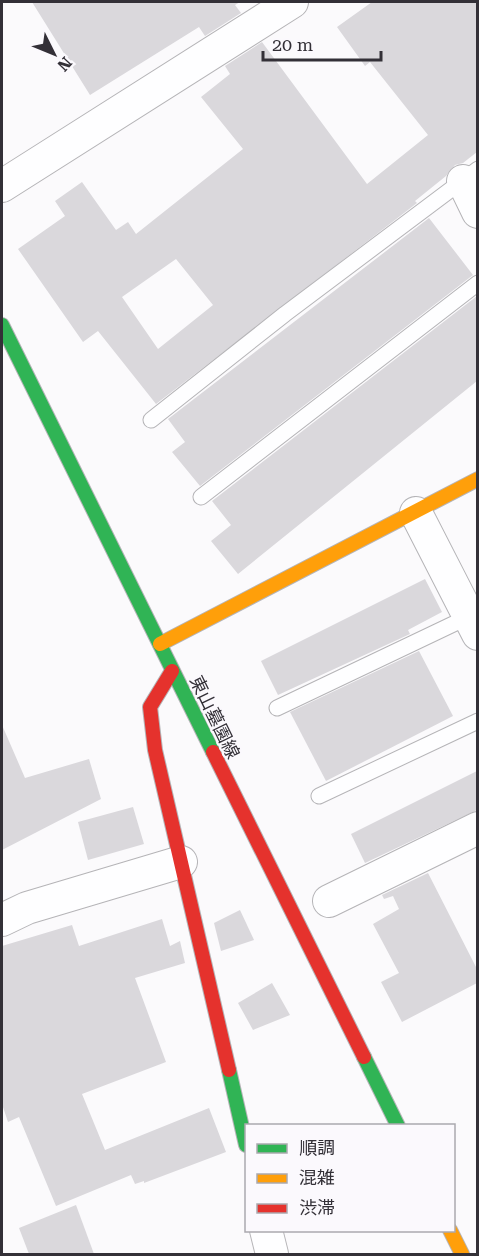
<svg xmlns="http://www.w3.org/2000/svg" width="479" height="1256" viewBox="0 0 479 1256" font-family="'Roboto Serif','Noto Sans JP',serif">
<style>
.building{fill:#dad8dc;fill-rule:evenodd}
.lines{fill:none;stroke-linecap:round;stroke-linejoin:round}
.lane-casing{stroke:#b5b4b7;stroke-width:17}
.street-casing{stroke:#b5b4b7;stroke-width:34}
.fast-casing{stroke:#b5b4b7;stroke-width:16}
.slow-casing{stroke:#b5b4b7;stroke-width:16}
.jam-casing{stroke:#b5b4b7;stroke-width:16}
.lane{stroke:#fefeff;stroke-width:15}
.street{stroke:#fefeff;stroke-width:32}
.fast{stroke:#30b455;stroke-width:14}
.slow{stroke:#ff9f0a;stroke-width:14}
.jam{stroke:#e5322d;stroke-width:14}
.labels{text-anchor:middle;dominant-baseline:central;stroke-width:4.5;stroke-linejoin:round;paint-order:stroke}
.street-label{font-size:18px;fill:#333037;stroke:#fbf9fd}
</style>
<rect width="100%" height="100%" fill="#fbfafc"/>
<g class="building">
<path d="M32,2h208l-5,3 6,8 -36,23 -6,-9 -109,68z"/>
<path d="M372,2h105v150l-14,11 -8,2 -9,11 -31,25 2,2 -261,201 -58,-73 -15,11 -65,-93 47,-33 -10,-15 27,-19 34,48 12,-8 8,12 107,-85 -42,-52 29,-23 -5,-8 37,-24 105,142 61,-49 -58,-73 -5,4 -28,-39zM176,259l37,46 -55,44 -36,-52z"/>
<path d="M429,218l44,57 -273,211 -28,-34 13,-10 -17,-23z"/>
<path d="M477,296v85l-239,193 -27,-33 20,-16 -19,-24z"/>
<path d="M425,579l17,33 -34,18 2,4 -132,61 -17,-34z"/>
<path d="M419,651l34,65 -127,65 -36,-69z"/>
<path d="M2,725l23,53 64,-19 12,40 -99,51z"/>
<path d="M477,771v39l-112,53 -14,-29z"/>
<path d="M133,807l11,37 -56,16 -10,-38z"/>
<path d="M428,873l49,96v14l-75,39 -21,-40 18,-9 -26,-49 26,-15 -6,-13 -9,3 -2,-4z"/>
<path d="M240,910l14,30 -33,11 -7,-28z"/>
<path d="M162,919l8,27 10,-5 5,22 -50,15 31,84 -84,32 23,56 104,-42 17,44 -82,31v-2l-9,3 -4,-9 -75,31 -37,-89 -11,5 -6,-18v-158l70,-21 7,21z"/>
<path d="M272,983l18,32 -37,15 -15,-27z"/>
<path d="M76,1205l18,49h-65l-10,-26z"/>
</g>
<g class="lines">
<g class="lane-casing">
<g id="lane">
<path d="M151,420l134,-106 193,-145"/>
<path d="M201,497l277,-214"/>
<path d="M277,708l191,-91"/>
<path d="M319,796l159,-75"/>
</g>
</g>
<g class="street-casing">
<g id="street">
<path d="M463,181l15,31"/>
<path d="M2,186l290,-184"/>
<path d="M416,513l62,121"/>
<path d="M329,901l149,-73"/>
<path d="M2,920l25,-12 154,-46"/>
<path d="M266,1230l6,24"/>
</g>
</g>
<g class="fast-casing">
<g id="fast">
<path d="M2,325l211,427"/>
<path d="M364,1057l34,69"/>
<path d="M229,1070l17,75"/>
</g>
</g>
<g class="slow-casing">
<g id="slow">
<path d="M160,644l318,-165"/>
<path d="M450,1230l12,24"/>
</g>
</g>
<g class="jam-casing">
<g id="jam">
<path d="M172,671l-22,36 5,43 74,320"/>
<path d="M213,752l151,305"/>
</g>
</g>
<use href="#lane" class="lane"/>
<use href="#street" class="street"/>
<use href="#fast" class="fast"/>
<use href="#slow" class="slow"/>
<use href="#jam" class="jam"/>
</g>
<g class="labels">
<g class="street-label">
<text transform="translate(215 717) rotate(64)">東山墓園線</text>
</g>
</g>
<rect width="479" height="1256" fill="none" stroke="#333037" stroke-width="6"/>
<rect x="245" y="1124" width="210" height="108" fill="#fbf9fd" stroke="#aba9ae" stroke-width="1.5"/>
<rect x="257" y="1144" width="30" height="9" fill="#30b455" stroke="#aba9ae" stroke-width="1.5"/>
<text x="299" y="1154" font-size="18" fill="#333037">順調</text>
<rect x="257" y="1174" width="30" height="9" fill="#ff9f0a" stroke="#aba9ae" stroke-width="1.5"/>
<text x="299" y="1184" font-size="18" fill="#333037">混雑</text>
<rect x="257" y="1204" width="30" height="9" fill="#e5322d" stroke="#aba9ae" stroke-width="1.5"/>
<text x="299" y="1214" font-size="18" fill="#333037">渋滞</text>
<g transform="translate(54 54) rotate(133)" stroke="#fbf9fd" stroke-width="4.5" paint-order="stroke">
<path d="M0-4.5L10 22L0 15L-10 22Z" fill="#333037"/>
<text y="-9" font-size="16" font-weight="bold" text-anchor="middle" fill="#333037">N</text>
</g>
<path d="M263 51v9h118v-9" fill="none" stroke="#333037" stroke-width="3"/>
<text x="272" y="51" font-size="18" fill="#333037" stroke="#fbf9fd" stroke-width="4.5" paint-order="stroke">20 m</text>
</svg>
